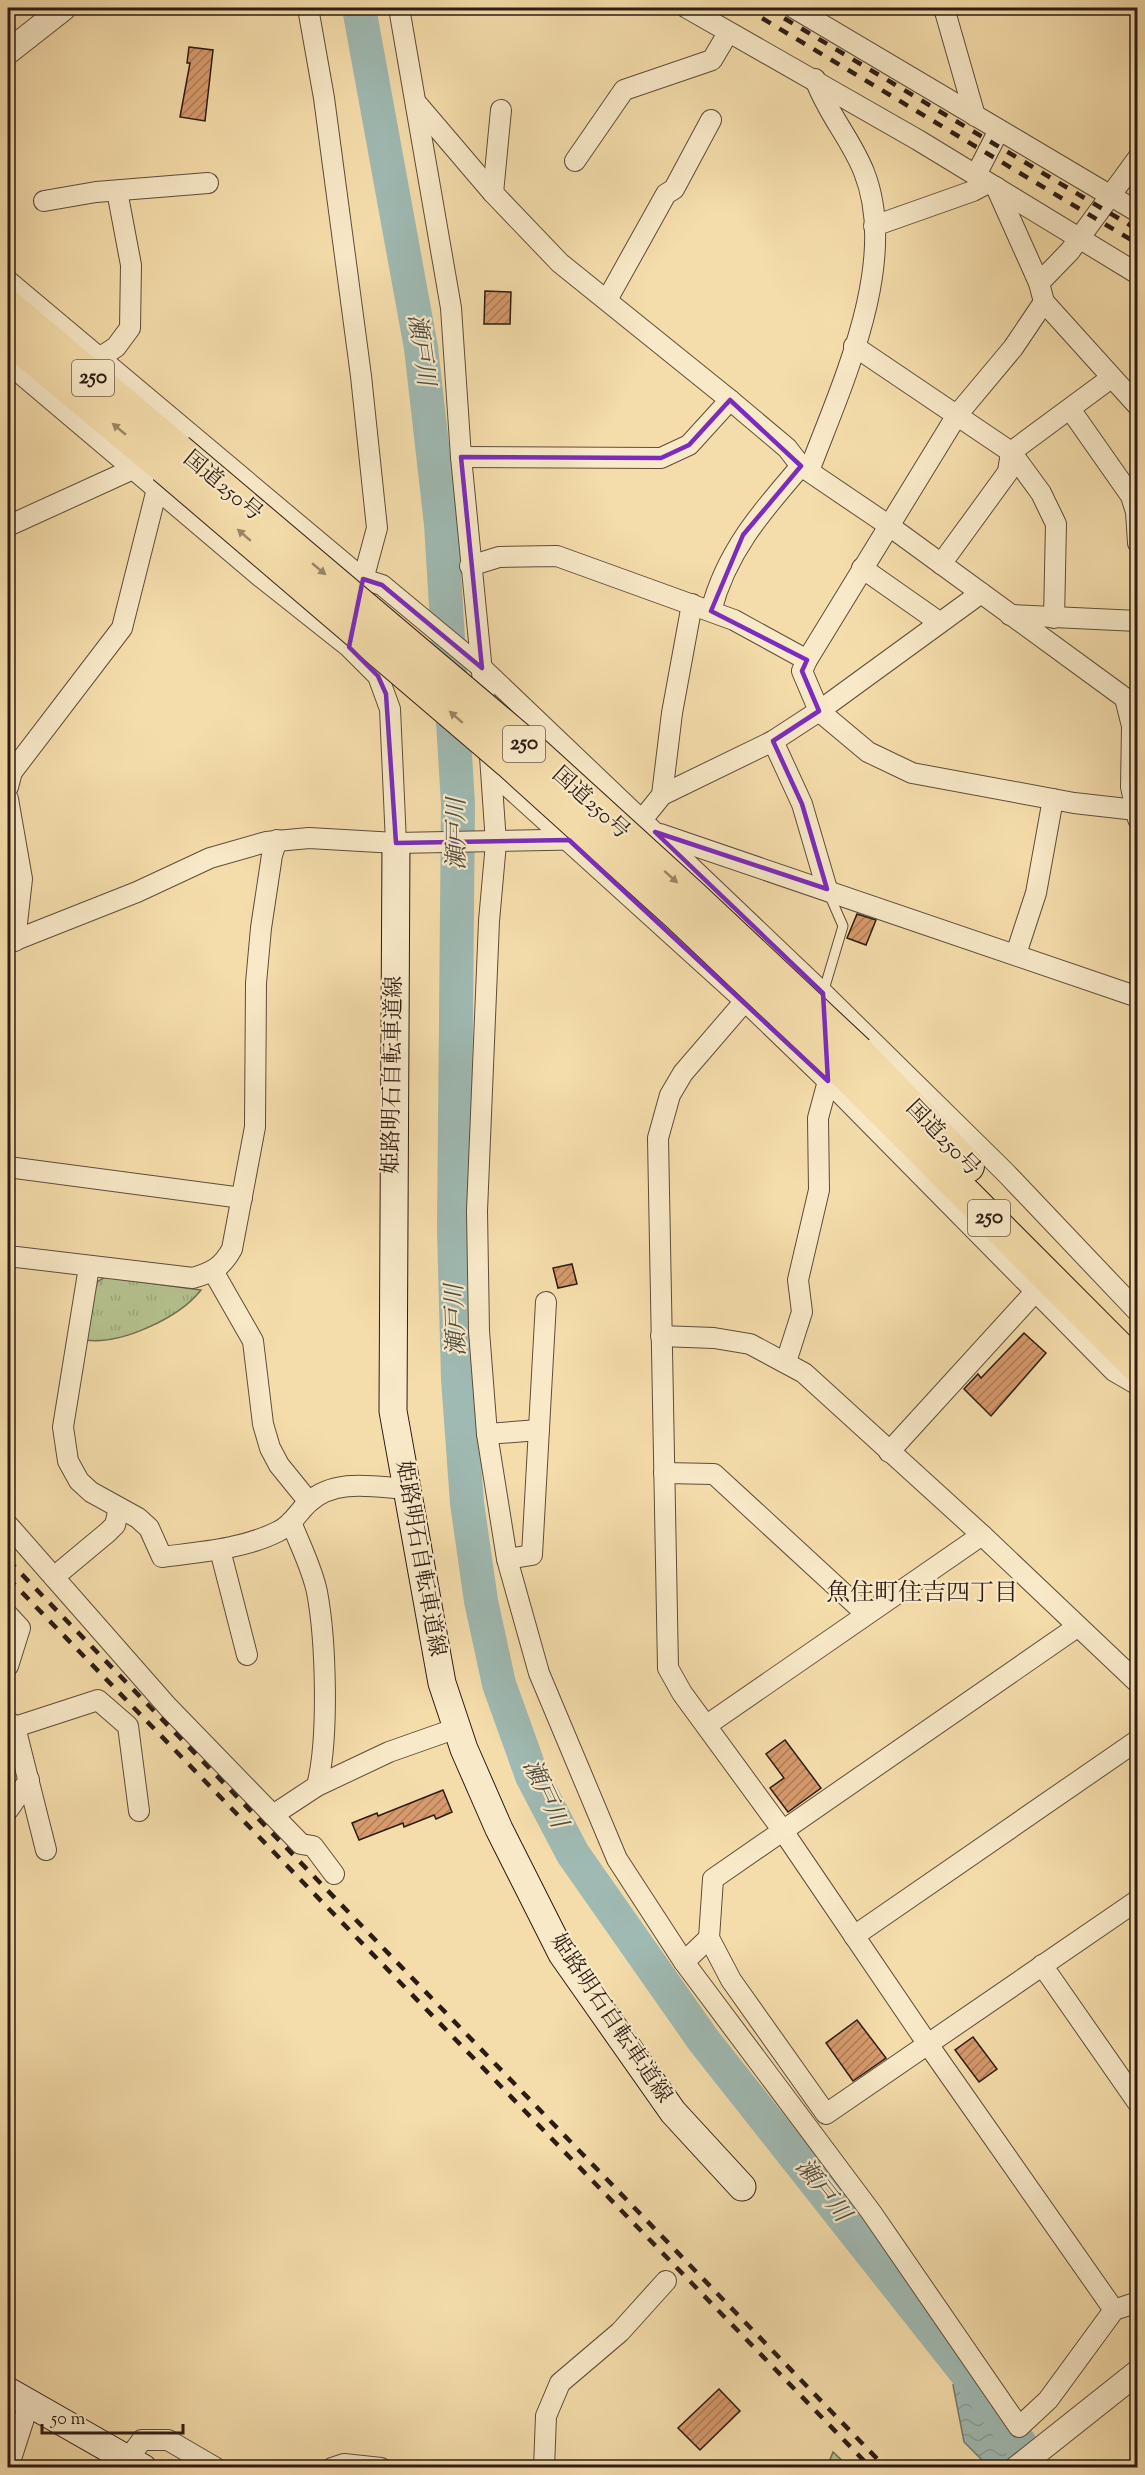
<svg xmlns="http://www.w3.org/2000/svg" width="1145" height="2475" viewBox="0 0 1145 2475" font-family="'Sorts Mill Goudy','Noto Serif JP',serif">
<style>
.grass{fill:#b5c28e;stroke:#706e52;stroke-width:1.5}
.park{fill:url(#park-tufts);stroke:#706e52;stroke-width:1.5}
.water{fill:url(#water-waves);stroke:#717a74;stroke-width:1.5}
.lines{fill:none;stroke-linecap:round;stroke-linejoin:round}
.river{stroke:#9fbab3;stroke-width:34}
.building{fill:url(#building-hatch);stroke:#2c1b15;stroke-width:1.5}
.service-casing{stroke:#5e4c3a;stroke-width:11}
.minor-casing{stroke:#5e4c3a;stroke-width:22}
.tertiary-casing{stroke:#5e4c3a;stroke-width:26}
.secondary-casing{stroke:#2c1b15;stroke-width:29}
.trunk-casing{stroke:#2c1b15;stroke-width:34}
.service{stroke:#f8e9c8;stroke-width:9}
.minor{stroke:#f8e9c8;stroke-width:20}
.tertiary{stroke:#f8e9c8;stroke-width:24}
.secondary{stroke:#f8e9c8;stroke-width:27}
.trunk{stroke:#f5ddab;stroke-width:32}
.rail{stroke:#2c1b15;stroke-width:4.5;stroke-dasharray:10 10;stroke-linecap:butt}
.trunk-bridge-casing{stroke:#2c1b15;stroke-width:34;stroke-linecap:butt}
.trunk-bridge{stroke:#f5ddab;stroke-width:32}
.oneway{fill:#9b8668}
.marked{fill:none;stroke:#7b2cbf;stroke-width:4.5;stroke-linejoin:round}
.labels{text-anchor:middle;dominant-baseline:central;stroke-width:4.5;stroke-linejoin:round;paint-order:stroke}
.shield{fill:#f8e9c8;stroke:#69594b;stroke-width:1.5}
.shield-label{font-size:21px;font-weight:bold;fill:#2c1b15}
.street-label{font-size:22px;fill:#2c1b15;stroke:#f8e9c8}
.water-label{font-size:24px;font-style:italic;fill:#4e4b44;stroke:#f8e9c8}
.neighbourhood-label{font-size:24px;fill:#2c1b15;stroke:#f8e9c8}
</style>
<defs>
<pattern id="park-tufts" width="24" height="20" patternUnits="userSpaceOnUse" patternTransform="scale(1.5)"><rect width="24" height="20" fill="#b5c28e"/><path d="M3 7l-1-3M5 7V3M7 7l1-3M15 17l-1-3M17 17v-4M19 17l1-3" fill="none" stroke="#9ca67a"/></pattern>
<pattern id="water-waves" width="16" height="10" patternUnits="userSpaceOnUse" patternTransform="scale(1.5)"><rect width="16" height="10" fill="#9fbab3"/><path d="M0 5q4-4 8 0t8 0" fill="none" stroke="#899f99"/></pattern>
<pattern id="building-hatch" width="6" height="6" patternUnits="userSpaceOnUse" patternTransform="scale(1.5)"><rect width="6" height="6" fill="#d69a6c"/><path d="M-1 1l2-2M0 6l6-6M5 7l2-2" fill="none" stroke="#ae7d58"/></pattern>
</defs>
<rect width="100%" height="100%" fill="#f5ddab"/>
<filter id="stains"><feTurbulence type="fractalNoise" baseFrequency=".00333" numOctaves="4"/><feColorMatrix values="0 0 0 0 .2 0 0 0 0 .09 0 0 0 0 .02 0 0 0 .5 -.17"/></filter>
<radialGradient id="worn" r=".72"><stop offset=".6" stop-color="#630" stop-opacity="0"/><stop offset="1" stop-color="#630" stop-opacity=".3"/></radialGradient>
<path class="grass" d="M833,2452l16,15h-22z"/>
<path class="park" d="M105,1277l96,13c-22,28 -80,55 -116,50l7,-55z"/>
<path class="water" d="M964,2374l57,93h-32l-25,-25 -11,-57z"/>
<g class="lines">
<path class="river" d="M359,8l62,340 20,176 17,280 -4,426 4,149 9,124 14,98 18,83 33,92 41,78 131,187 294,372 28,39 4,16"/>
</g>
<g class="building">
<path d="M189,47l24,3 -8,71 -25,-4 10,-54h-3z"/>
<path d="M485,291l26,1 -1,32h-26z"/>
<path d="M857,914l19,6 -10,25 -19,-7z"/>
<path d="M572,1264l5,20 -19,4 -5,-20z"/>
<path d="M1024,1333l22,20 -55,63 -27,-27 14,-15 3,4z"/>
<path d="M785,1740l36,48 -33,24 -18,-24 14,-10 -18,-24z"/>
<path d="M443,1790l9,22 -16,7 -2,-4 -30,12 -1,-4 -44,17 -7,-17 25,-10 1,3z"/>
<path d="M857,2020l29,38 -33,23 -27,-38z"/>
<path d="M973,2037l24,32 -18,13 -24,-32z"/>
<path d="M719,2389l21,22 -40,39 -22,-22z"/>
</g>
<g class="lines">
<g class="service-casing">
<path id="service" d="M823,993l20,-67 -14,-32"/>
</g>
<g class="minor-casing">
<g id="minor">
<path d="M308,8l16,90 37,278 16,152 -17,63"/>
<path d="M399,8l52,300 10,149 25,256"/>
<path d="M687,8l231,132 220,134"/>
<path d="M794,8l344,204"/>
<path d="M944,8l31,108"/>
<path d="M418,105l75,88 67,70 170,137 57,48 14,18 87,59 237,173 7,28 -1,61 7,32"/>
<path d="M575,161l49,-71 88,-30 16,-27"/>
<path d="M976,175l23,-45"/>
<path d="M996,187l43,96 5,19 94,104"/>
<path d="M493,193l8,-83"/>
<path d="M44,201l52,-9 112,-9"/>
<path d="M874,226l99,-35 15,-8"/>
<path d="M8,281l355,298 19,6 100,83 341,325 182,179 133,140"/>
<path d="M1039,283l31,-32 68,-93"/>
<path d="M607,300l59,-106 8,-5 37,-69"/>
<path d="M854,346l157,106 30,41 15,31 -2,94"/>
<path d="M99,358l17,-11 14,-19 1,-63 -14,-74"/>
<path d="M8,363l254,215 87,69 29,29 12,33 6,134"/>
<path d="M1070,409l61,87 5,16 2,31"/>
<path d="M461,457l200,1 28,-13 41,-45"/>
<path d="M809,471c32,-85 91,-208 55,-299 -13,-33 -37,-59 -49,-93"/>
<path d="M8,526l125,-57"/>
<path d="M941,564l67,-92 3,-20 100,-74"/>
<path d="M470,566l29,-9 58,-1 177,64 73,40"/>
<path d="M862,568l77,54"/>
<path d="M981,593l-162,118 49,41 44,21 162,30 62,7"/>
<path d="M711,611c15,-59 51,-100 90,-145"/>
<path d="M1010,615l128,6"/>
<path d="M773,741l29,63 25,85"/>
<path d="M489,742l7,101 -7,78 -12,290 2,120 8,103 20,125 32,114 78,186 67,103 187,250 148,215 29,-27 66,-90 24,-8"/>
<path d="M492,772l253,229 83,80 286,290 24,14"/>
<path d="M8,787l4,-15 110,-144 35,-139"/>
<path d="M662,795l10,-82 20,-109"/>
<path d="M8,799l14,80 -7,62"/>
<path d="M641,821l21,-26 111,-54 46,-30 -17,-40 5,-11 150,-245 56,-67 31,-46"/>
<path d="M660,834l478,163"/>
<path d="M8,943l129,-51 73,-34 56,-16 43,-4 87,5 200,-4"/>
<path d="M1016,954l20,-61 17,-94"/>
<path d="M745,1001l-62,72 -13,22 -12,43 10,530 14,25 101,138 144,212 187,267"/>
<path d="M8,1167l234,31"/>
<path d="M8,1256l185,22c20,-6 29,-11 39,-29l23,-122 1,-144 5,-55 11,-73 5,-15"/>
<path d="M89,1267l-26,160 5,34 11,20 12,11 47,26 11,10 13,29c39,-5 82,-8 117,-26 13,-6 19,-19 30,-29 27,-24 65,-15 98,-13"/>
<path d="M213,1271l40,70 10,83 7,24 9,17 30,37"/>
<path d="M661,1336l53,2 36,6 54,29 178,162 156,148"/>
<path d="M786,1362l16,-50 -4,-32 21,-90 -1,-72 10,-37 -1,-10"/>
<path d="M487,1434l52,-4"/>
<path d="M889,1452l146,-160"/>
<path d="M664,1473l50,1 152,140"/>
<path d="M291,1522c9,23 21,46 26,70 9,48 12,147 0,194"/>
<path d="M8,1525l160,182 133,137 12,2 21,28"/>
<path d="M220,1550l27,105"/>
<path d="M507,1559l25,-4 14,-253"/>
<path d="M54,1577l54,-45 7,-7 4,-17"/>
<path d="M8,1615l12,13 -12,38"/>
<path d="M1077,1627l-364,252 -4,59 22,42 95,134 312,-214"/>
<path d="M8,1721l7,6 31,123"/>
<path d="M707,1725l275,-190"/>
<path d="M15,1727l83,-27 30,26 11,85"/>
<path d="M8,1810l21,-30"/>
<path d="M273,1815l44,-29 72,-34 68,-24"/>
<path d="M854,1936l284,-196"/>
<path d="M684,1962l25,-24"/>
<path d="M1042,1965l96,138"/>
<path d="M128,2459l14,-19h26l48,28"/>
<path d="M8,2468l21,-65"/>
<path d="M332,2468l12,-4 37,4"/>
<path d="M544,2468l2,-52 14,-33 60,-51 46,-51"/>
</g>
</g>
<g class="tertiary-casing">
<g id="tertiary">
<path d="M8,52l56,-44"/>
<path d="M1017,2468l121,-96"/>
</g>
</g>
<g class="secondary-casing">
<g id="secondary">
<path d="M396,843l-3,568 49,272 22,66 35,80 63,125 111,158 69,75"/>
<path d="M8,2391l135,77"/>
</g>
</g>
<g class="trunk-casing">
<g id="trunk">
<path d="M8,306l170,144"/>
<path d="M8,337l156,130"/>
<path d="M858,1052l110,114"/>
<path d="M840,1068l298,299"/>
</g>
</g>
<use href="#service" class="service"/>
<use href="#minor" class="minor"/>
<use href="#tertiary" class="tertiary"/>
<use href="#secondary" class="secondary"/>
<use href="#trunk" class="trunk"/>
<g class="rail">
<path d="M745,8l393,236"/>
<path d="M767,8l371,222"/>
<path d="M8,1560l878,908"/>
<path d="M8,1578l863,890"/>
</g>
<g class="trunk-bridge-casing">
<g id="trunk-bridge">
<path d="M178,450l346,293 168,153 166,156"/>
<path d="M164,467l345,295 168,152 163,154"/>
</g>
</g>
<use href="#trunk-bridge" class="trunk-bridge"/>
</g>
<defs><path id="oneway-solid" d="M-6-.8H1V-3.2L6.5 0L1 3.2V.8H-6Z" transform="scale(1.5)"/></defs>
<g class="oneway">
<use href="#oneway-solid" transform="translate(119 429) rotate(-140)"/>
<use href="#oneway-solid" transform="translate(244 535) rotate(-139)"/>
<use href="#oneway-solid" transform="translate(319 569) rotate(40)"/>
<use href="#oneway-solid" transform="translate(456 717) rotate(-139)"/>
<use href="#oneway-solid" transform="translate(671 877) rotate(42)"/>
</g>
<path class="marked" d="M730,400l71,66 -58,69 -32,76 96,49 -5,11 17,40 -46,30 29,63 25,85 -172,-57 168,161 5,88 -259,-241 -173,3 -10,-149 -8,-18 -29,-29 14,-68 19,6 100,83 -21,-211 200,1 28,-13z"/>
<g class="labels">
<g class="shield">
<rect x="72" y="360" width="42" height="36" rx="4.5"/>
<rect x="503" y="726" width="42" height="36" rx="4.5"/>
<rect x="968" y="1200" width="42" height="36" rx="4.5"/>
</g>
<g class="shield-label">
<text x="93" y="378">250</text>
<text x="524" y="744">250</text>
<text x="989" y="1218">250</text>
</g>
<g class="street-label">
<text transform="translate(222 487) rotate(40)">国道250号</text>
<text transform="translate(590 804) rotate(42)">国道250号</text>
<text transform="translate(394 1075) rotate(-89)">姫路明石自転車道線</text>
<text transform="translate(942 1139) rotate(46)">国道250号</text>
<text transform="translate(419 1559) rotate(80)">姫路明石自転車道線</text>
<text transform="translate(610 2019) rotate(56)">姫路明石自転車道線</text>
</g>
<g class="water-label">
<text transform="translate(420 350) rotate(82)">瀬戸川</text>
<text transform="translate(458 834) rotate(-90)">瀬戸川</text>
<text transform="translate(457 1320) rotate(-92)">瀬戸川</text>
<text transform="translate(544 1794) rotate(65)">瀬戸川</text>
<text transform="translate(822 2191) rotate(52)">瀬戸川</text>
</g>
<g class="neighbourhood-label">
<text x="922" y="1594">魚住町住吉四丁目</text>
</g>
</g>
<rect width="1145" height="2475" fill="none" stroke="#f5ddab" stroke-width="30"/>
<rect x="9" y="9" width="1127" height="2457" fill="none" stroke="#2c1b15" stroke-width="3"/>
<rect x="15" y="15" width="1115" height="2445" fill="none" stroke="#2c1b15" stroke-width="1.5"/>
<path d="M42 2424v9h141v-9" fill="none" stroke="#2c1b15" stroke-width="3"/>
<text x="51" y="2424" font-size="18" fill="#2c1b15" stroke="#f8e9c8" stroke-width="4.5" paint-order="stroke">50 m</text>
<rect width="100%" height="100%" filter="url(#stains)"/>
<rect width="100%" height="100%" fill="url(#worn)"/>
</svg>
